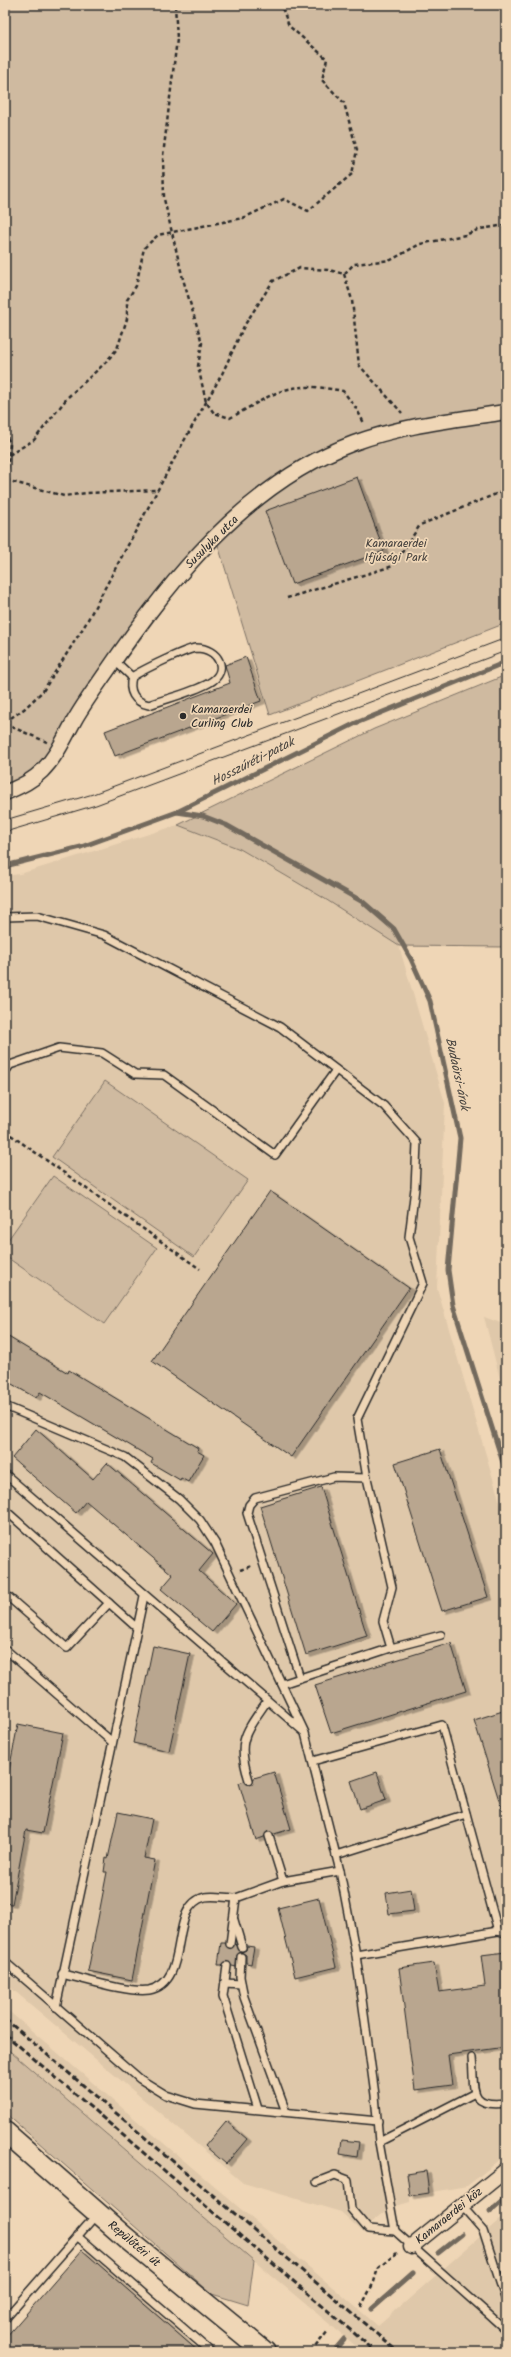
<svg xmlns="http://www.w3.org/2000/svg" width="511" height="2357" viewBox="0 0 511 2357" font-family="Kalam,sans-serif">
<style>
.built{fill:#dfc8aa}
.green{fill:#cfbaa0;stroke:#7d7266}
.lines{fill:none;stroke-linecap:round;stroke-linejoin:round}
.stream{stroke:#72695d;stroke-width:5}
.building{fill:#b9a68f;stroke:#2b2b2b;filter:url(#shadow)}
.lane-casing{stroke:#2b2b2b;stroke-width:10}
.street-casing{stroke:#2b2b2b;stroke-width:17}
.secondary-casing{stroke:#2b2b2b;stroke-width:23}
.path{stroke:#2b2b2b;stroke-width:2.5;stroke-dasharray:4 3;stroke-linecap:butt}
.lane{stroke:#efd6b6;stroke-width:7}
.street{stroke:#efd6b6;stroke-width:14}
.secondary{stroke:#efd6b6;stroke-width:20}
.tram{stroke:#2b2b2b;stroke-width:1}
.rail{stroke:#2b2b2b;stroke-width:3;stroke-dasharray:6 3;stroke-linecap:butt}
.poi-dot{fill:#2b2b2b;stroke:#efd6b6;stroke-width:1.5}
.labels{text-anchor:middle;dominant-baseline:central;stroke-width:3.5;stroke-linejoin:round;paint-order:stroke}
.street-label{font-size:12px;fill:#2b2b2b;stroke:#efd6b6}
.park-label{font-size:12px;fill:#44403d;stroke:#efd6b6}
.poi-label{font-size:12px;fill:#2b2b2b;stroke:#efd6b6;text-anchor:start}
.water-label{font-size:13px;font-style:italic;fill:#494540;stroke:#efd6b6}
</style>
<defs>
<filter id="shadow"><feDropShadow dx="4.5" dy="2.5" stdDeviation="0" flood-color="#0004"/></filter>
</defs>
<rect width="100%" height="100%" fill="#efd6b6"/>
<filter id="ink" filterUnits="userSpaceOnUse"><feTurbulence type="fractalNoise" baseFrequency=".025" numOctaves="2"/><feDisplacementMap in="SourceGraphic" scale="8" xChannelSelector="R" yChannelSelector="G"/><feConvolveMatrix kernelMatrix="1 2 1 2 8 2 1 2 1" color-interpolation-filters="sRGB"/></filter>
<g filter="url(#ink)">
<g class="built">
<path d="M178,825l62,24 82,48 77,49 46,157 -8,185 69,235v632l-39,31 -57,10v6l-21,6 -20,16 -5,9 -23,-21 -98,-29 -238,-200v-1107l15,-2z"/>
<path d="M484,1317l22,8v77z"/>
<path d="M5,2008l373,318 128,-112v138h-143l-109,-91 -249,-214z"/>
</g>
<g class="green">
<path d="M5,5h501v618l-236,92 -52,-170 -36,37 -98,134 -43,46 -24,21 -12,4z"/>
<path d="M506,675v272l-107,-1 -77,-49 -82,-48 -62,-24 196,-96z"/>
<path d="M105,1081l143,99 -54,77 -142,-100z"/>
<path d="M53,1176l104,72 -53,76 -99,-68v-12z"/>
<path d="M5,2047l249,214 -6,44 -36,-11 -207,-181z"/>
</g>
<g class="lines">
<g class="stream">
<path d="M177,812l26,4 23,9 137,77 31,27 17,30 19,42 30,137 -12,132 5,35 53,167"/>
<path d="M5,866l76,-19 96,-35 179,-89 150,-61"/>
<path d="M490,2211l16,-14"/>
<path d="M438,2253l24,-19"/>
<path d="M372,2309l41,-36"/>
<path d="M333,2352l11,-13"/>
</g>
</g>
<g class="building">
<path d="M357,477l27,74 -92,33 -27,-73z"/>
<path d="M246,657l15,44 -146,55 -10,-25 125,-48 -5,-18z"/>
<path d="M270,1191l139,97 -118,169 -139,-96z"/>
<path d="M5,1335l63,38 1,-3 129,78 -1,3 7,4 -16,27 -7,-4 -1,2 -29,-17 2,-4 -113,-67 -4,6 -31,-18z"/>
<path d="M36,1429l57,50 14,-16 106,91 -14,17 37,33 -24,28 -51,-43 12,-14 -87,-74 -10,12 -64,-55z"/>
<path d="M440,1449l48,148 -46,14 -47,-148z"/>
<path d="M321,1487l46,149 -61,19 -46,-149z"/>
<path d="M451,1643l15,48 -135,42 -16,-48z"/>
<path d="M153,1646l37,8 -21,97 -36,-8z"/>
<path d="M506,1710v103h-3l-29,-93z"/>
<path d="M18,1724l45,9 -20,100 -17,-3 -14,74 -7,-1v-112z"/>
<path d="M274,1772l17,57 -17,5 -6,-3 -4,6 -8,3 -17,-57 5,-2 7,4 3,-7z"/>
<path d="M377,1772l9,28 -26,9 -9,-28z"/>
<path d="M118,1812l34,7 -8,39 11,2 -23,120 -44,-9 19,-99h-3l2,-14 2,1z"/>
<path d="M411,1889l3,22 -25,3 -3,-21z"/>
<path d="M319,1898l17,69 -41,10 -17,-69z"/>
<path d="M221,1943h4l5,6 6,-5 5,8 5,-2 1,-4 7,1 -3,17 -5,-1v-8l-5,-3 -4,3 -1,12 -4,-1 -5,-5 -5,4h-4z"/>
<path d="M506,1952v95l-58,8 4,30 -37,5 -16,-122 35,-5 5,29 46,-6 -4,-31z"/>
<path d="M226,2121l21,18 -21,25 -21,-18z"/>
<path d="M342,2140l17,2 -2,15 -17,-3z"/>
<path d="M426,2171l3,22 -19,3 -3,-22z"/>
<path d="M82,2250l117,102h-194v-14z"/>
</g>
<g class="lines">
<g class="lane-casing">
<g id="lane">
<path d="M114,660l18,17c-4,14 2,25 17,28 19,-7 42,-12 60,-22 22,-12 9,-35 -13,-35 -10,1 -54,22 -64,29"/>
<path d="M5,917l32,-1 67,19 176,92 104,79 33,37 -2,45 -6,49 14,46 -66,136 10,59 25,109 -9,34 8,27 -109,36"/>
<path d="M5,1072l5,-7 49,-17 43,5 33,21 29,1 111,80 61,-85"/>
<path d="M5,1406l120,51 54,42 21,21 15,23 90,190 35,138 16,84 19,140 4,47 16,89 111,99"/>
<path d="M5,1474l298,257"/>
<path d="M5,1510l132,118"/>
<path d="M5,1594l62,54 42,-45"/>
<path d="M391,1648l50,-13"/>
<path d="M5,1649l106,92"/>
<path d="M300,1678l-53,-165 2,-8 6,-7 79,-21 33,1"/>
<path d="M313,1761l129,-36 56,206 8,2"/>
<path d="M249,1780c-13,-39 -4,-47 18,-79"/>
<path d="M269,1836l14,45"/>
<path d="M336,1855l130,-41"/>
<path d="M234,1920l8,27"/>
<path d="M230,1944l6,-46 47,-17 57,-10"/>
<path d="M356,1955l142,-24"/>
<path d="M241,1957l-1,20 4,20 42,115"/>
<path d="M5,1962l135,117 26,16 29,9 183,17"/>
<path d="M227,1966l-4,30 35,113"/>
<path d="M62,1974c23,5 66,19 87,16 44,-8 17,-84 56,-93 9,-2 22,1 31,1"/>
<path d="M225,1983l16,1"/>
<path d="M56,2007l88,-411"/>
<path d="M472,2058c3,30 -5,50 34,45"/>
<path d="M379,2142l96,-49"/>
<path d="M317,2182l18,-7 13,5 3,29 17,20 27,2"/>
<path d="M462,2206l21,24 23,71"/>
<path d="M77,2236l134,116"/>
<path d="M5,2319l92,-105"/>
</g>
</g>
<g class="street-casing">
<g id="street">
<path d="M5,793c13,-6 26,-11 37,-22 14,-14 22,-32 32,-50 9,-16 20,-31 31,-47 63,-92 141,-191 249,-231 48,-18 101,-23 152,-31"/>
<path d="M411,2247l95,-77"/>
</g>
</g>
<g class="secondary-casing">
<path id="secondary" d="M5,2132l121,106 139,114"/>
</g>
<g class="path">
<path d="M175,5l2,34 -14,117 1,43 19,80 19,64 -4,23 8,36 8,11 16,5c48,-26 55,-38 113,-27l13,17 8,15"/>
<path d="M344,274l8,26 7,65 43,48"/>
<path d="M5,431l5,13 -5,52"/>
<path d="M9,455l25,-15 34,-43 37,-34 12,-14 10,-30v-19l9,-14 8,-38 14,-13 85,-17 41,-19 24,12 44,-37 5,-24 -13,-47 -22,-23 5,-21 -38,-33 -8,-21"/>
<path d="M6,480l58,16 23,-3 70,-3"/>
<path d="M287,598l106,-32 27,-41 86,-35"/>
<path d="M5,681l4,10 -4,8"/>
<path d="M5,722l19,-13 19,-18 42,-66 99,-184 38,-67 22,-48 29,-45 27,-13 29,2 15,4 10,-10 37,-4 29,-16 45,-9 15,-6 26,-4"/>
<path d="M5,724l42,18"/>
<path d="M5,1131l195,138"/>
<path d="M240,1570l12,-4"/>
<path d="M361,2307l13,-25 4,-14 19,-15"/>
<path d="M311,2352l17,-21"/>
</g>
<use href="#lane" class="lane"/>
<use href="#street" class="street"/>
<use href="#secondary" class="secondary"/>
<g class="tram">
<path d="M5,820l88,-26 413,-156"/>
<path d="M5,832l91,-27 410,-154"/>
</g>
<g class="rail">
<path d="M5,2019l393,333"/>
<path d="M5,2034l371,318"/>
</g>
</g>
</g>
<circle class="poi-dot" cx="183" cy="716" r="4"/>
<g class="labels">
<g class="street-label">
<text transform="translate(212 542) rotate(-45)">Susulyka utca</text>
<text transform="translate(449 2216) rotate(-39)">Kamaraerdei köz</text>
<text transform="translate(134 2244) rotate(40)">Repülőtéri út</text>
</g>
<g class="park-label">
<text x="396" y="543">Kamaraerdei<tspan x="396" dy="14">Ifjúsági Park</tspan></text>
</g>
<g class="poi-label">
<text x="191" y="709">Kamaraerdei<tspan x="191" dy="14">Curling Club</tspan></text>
</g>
<g class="water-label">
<text transform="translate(253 762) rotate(-27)">Hosszúréti-patak</text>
<text transform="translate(457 1074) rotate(78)">Budaörsi-árok</text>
</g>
</g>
<rect width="511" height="2357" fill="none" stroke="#efd6b6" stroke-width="20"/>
<rect x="10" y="10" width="491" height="2337" fill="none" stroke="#2b2b2b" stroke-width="1.5" filter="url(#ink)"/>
</svg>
